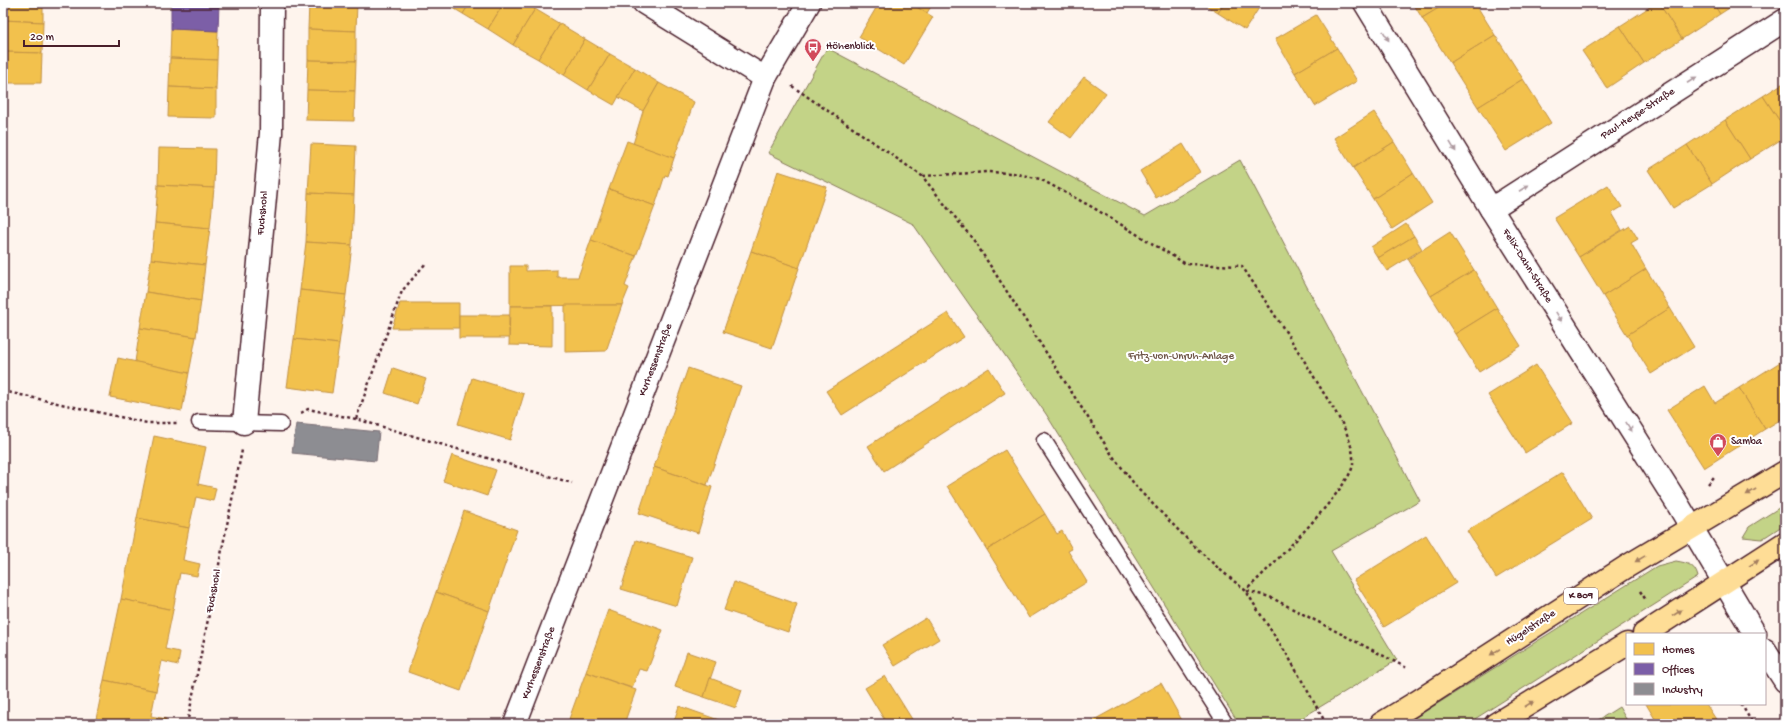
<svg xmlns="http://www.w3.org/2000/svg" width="1788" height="727" viewBox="0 0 1788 727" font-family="'Gochi Hand',sans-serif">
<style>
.green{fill:#c3d387;stroke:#867959}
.homes{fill:#f2c14e;stroke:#c09044}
.offices{fill:#7b5ea7;stroke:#6c4b82}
.industry{fill:#8d8d92;stroke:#796c73}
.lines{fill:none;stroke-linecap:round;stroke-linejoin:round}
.service-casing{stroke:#4a1f2b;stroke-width:17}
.minor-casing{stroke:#4a1f2b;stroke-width:25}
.primary-casing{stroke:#4a1f2b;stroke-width:25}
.path{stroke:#4a1f2b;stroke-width:2.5;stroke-dasharray:3 3;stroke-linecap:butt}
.service{stroke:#fff;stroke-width:14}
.minor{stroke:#fff;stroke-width:22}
.primary{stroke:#fedd96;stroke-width:22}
.oneway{fill:#ae9aa0}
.oneway2{fill:#a47e60}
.labels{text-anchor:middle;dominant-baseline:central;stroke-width:4;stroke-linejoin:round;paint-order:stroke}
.shield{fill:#fff;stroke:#80626b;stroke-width:1}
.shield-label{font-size:10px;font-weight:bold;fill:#4a1f2b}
.poi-label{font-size:11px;fill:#4a1f2b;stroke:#fff;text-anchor:start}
.street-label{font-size:11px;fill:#4a1f2b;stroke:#fff}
.park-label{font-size:11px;fill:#6e5547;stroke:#fff}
</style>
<rect width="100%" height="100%" fill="#fef4ed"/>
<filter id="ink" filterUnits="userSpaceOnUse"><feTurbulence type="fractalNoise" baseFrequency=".025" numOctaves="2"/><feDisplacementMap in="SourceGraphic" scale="8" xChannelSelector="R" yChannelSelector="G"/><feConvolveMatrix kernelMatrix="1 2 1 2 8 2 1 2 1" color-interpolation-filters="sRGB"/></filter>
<g filter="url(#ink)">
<g class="green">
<path d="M827,48l318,168 95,-56 180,341 -89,50 66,109 -105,64h-53l-193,-310 -133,-190 -145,-71z"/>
<path d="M1785,504v20l-23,15 -19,-2 6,-10z"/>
<path d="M1676,561c12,2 19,4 22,16l-231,147h-62l252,-158z"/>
<path d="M1619,707l10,17h-37z"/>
</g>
<g class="homes">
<path d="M3,3h40v19l-40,-2z"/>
<path d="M309,3h48l-1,28 -48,-2z"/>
<path d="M445,3h25l-7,11z"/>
<path d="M470,3h34l-16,26 -25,-15z"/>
<path d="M504,3h21l10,6 -22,36 -25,-16z"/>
<path d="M879,3h31l23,14 -29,48 -45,-28z"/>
<path d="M910,3h23l-6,10z"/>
<path d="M1202,3h23l-7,10z"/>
<path d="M1225,3h37l-17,27 -27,-17z"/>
<path d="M1413,3h34l-25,15z"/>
<path d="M1447,3h28l20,32 -45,28 -28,-45z"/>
<path d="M1656,3h3l23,36 -38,24 -24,-37z"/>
<path d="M1659,3h54l7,11 -38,25z"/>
<path d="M1713,3h24l-17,11z"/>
<path d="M535,9l25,15 -22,35 -25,-14z"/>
<path d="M1316,15l21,33 -42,25 -20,-34z"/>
<path d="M3,20l40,2 -1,31 -39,-1z"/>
<path d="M560,24l25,15 -21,36 -26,-16z"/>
<path d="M1620,26l24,37 -37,25 -25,-37z"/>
<path d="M171,29l47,2 -1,29 -47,-2z"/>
<path d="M308,29l48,2v30l-48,-1z"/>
<path d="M1495,35l28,44 -45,28 -28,-44z"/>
<path d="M585,39l25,15 -22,36 -24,-15z"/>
<path d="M1337,48l20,33 -42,25 -20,-33z"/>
<path d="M3,52l39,1 -1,30h-38z"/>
<path d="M610,54l25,14 -21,37 -26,-15z"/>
<path d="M170,58l47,2 -1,29 -47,-2z"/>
<path d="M308,60l48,1 -1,30 -48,-1z"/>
<path d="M635,68l24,15 -16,28 -25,-14z"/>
<path d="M1084,77l22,16 -35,45 -22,-16z"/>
<path d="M1523,79l28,44 -45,28 -28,-44z"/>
<path d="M1785,82v47l-22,-33z"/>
<path d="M659,83l35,19 -20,56 -41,-14 10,-33z"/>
<path d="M169,87l47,2v29l-48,-1z"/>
<path d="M307,90l48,1 -1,30 -48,-1z"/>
<path d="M1763,96l22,33v8l-35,22 -25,-39z"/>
<path d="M1374,112l20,30 -41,26 -19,-30z"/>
<path d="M1725,120l25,39 -38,25 -25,-39z"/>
<path d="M627,141l47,17 -6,18 -3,-1 -10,31 -46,-17z"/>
<path d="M1394,142l19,31 -40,26 -20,-31z"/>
<path d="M311,144l45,2 -2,49 -46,-2z"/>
<path d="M1183,144l17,28 -44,26 -16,-27z"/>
<path d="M1687,145l25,39 -39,24 -25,-38z"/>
<path d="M159,148l56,1 -1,39 -56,-3z"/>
<path d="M778,171l49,16 -28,81 -48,-17z"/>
<path d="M1413,173l19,30 -40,26 -19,-30z"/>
<path d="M158,185l56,3 -4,40 -55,-5z"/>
<path d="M1608,185l14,22 -10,6 10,17 -43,27 -25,-39z"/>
<path d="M609,189l46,17 -19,50 -45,-16z"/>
<path d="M308,193l46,2 -2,50 -46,-3z"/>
<path d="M155,223l55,5 -5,37 -54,-6z"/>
<path d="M1406,224l8,12 -36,22 -7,-11z"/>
<path d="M1630,226l8,13 -7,4 15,26 -43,27 -24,-39z"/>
<path d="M1450,232l24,38 -43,26 -23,-37z"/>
<path d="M1414,236l8,13 -35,22 -9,-13z"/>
<path d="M591,240l45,16 -11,30 4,2 -7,17 -112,1v-40h16v5l31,-1v7h21z"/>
<path d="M306,242l46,3 -6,50 -46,-5z"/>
<path d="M751,251l48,17 -27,80 -49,-16z"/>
<path d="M151,259l54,6 -4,36 -55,-9z"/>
<path d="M1646,269l24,39 -43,27 -24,-39z"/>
<path d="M1474,270l23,38 -42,26 -24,-38z"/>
<path d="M300,290l46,5 -7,49 -45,-5z"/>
<path d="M146,292l55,9 -5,36 -56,-9z"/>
<path d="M400,303h59v25h-67z"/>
<path d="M565,305h57l-16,46 -41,1z"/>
<path d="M510,306h42v40l-43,-1z"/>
<path d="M1497,308l24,38 -42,26 -24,-38z"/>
<path d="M1670,308l24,39 -43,27 -24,-39z"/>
<path d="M948,313l16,24 -122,78 -16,-24z"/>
<rect x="459" y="315" width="50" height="23"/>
<path d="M140,328l56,9 -7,36 -54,-11z"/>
<path d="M294,339l45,5 -7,49 -45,-6z"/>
<path d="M118,358l71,15 -7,38 -72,-14z"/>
<path d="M1785,359v58l-20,12 -26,-41z"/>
<path d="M1536,365l37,58 -48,30 -37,-58z"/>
<path d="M393,368l33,11 -9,25 -32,-11z"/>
<path d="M688,368l53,18 -34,99 -53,-18z"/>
<path d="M989,368l16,25 -121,78 -16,-25z"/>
<path d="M472,378l52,16 -14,46 -52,-16z"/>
<path d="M1705,386l10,17 24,-15 26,41 -61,39 -37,-58z"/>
<path d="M154,436l52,11 -8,37 18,4 -3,13 -17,-4 -7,31 -52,-10z"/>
<path d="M1005,450l40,64 -58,36 -40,-64z"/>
<path d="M452,455l44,15 -9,26 -44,-15z"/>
<path d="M654,467l58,20 -14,46 -59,-20z"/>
<path d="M1563,472l29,47 -96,59 -29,-47z"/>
<path d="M464,511l53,19 -28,81 -53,-19z"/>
<path d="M1045,514l12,20 5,-3 10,18 -4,2 19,31 -58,36 -42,-68z"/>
<path d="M137,518l52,10 -6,32 17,4 -3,12 -17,-3 -7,37 -52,-11z"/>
<path d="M1426,535l30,48 -72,44 -30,-47z"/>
<path d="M636,540l56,17 -15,49 -56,-17z"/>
<path d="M734,582l63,22 -9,28 -64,-22z"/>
<path d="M436,592l53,19 -28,80 -53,-19z"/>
<path d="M121,599l52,11 -8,39 15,3 -2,13 -16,-4 -6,30 -52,-11z"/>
<path d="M608,610l55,20 -16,41 -8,-2 -7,19 -46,-16z"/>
<path d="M926,618l13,21 -44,27 -13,-21z"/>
<path d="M687,652l29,10 -12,35 -29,-10z"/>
<path d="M586,672l50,18 -12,34h-40l-15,-5z"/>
<path d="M885,676l30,48h-28l-22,-36z"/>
<path d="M710,678l32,12 -6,18 -32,-11z"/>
<path d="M104,680l52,11 -5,25 15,3 -1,5h-70z"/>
<path d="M1161,683l23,41h-90l-2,-3z"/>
<path d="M1646,704h60l13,20h-61z"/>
<path d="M679,706l51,18h-57z"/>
<path d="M400,719l13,5h-15z"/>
</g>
<path class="offices" d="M171,3h48l-1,28 -47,-2z"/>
<path class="industry" d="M296,424l83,8 -3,29 -84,-8z"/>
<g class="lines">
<g class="service-casing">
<g id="service">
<path d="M199,422l82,2"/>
<path d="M1044,440l182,284"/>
</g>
</g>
<g class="minor-casing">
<g id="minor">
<path d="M644,3l121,75"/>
<path d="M1365,3l126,206 186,294 78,131"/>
<path d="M1491,209l294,-189"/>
<path d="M244,423l27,-290 1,-130"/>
<path d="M1765,650l20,31"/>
<path d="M515,724l250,-646 44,-75"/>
</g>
</g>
<g class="primary-casing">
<g id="primary">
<path d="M1644,634l141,-91"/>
<path d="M1381,724l36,-22 209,-135 159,-95"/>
<path d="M1496,724l131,-80"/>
</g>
</g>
<g class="path">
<path d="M792,86l130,90 53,66 137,213 27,35 52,53 27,25 28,23 11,18 31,47 36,64"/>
<path d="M923,176l64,-4 26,1 27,6 52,28 94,57 56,2c28,42 56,83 81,126 12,19 32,48 30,72 -1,22 -87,108 -107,126"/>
<path d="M3,391l144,32h30"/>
<path d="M301,413l7,-4 48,10 216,64"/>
<path d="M356,419l46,-128 24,-28"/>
<path d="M1708,484l6,-7"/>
<path d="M1782,584l3,5"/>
<path d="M1247,591l23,6 137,71"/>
<path d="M1640,591l6,9"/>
<path d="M1741,704l12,20"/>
<path d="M187,724l55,-274"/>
</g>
<use href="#service" class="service"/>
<use href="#minor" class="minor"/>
<use href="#primary" class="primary"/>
</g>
<defs><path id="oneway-solid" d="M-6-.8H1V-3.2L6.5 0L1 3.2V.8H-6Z"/></defs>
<g class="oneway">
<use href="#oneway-solid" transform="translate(1386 36) rotate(59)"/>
<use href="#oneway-solid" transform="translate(1692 80) rotate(-33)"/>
<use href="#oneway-solid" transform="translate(1453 147) rotate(59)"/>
<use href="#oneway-solid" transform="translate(1524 188) rotate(-33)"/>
<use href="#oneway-solid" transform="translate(1559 317) rotate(58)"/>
<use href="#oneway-solid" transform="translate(1629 427) rotate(58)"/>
</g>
<g class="oneway2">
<use href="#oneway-solid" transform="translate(1751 492) rotate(150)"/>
<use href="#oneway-solid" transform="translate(1640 559) rotate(149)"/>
<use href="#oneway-solid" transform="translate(1754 563) rotate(-33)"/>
<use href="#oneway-solid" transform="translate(1677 613) rotate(-33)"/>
<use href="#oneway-solid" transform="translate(1495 652) rotate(147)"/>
<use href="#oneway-solid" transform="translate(1529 704) rotate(-31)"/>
</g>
</g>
<defs>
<g id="bus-pin" transform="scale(0.9)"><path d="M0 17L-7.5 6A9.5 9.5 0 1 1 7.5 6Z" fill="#d1495b" stroke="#fff"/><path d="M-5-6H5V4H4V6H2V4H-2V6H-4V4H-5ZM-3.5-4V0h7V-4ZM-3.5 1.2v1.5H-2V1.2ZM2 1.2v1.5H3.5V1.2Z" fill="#fff"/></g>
<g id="shop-pin" transform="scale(0.9)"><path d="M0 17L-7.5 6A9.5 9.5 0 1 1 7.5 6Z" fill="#d1495b" stroke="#fff"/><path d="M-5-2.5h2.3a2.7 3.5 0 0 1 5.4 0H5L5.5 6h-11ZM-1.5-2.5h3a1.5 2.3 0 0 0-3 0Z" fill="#fff"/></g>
</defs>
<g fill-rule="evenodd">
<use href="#bus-pin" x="813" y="47"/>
<use href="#shop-pin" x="1718" y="442"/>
</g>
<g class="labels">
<rect class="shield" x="1564" y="588" width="34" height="16" rx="3"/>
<g class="shield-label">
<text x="1581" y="596">K 809</text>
</g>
<g class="poi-label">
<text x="826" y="47">Höhenblick</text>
<text x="1731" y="442">Samba</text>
</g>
<g class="street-label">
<text transform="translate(1638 114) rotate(-33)">Paul-Heyse-Straße</text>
<text transform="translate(263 213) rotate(-85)">Fuchshohl</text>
<text transform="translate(1527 266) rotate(58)">Felix-Dahn-Straße</text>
<text transform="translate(656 360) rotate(-69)">Kurhessenstraße</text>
<text transform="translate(214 591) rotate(-79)">Fuchshohl</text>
<text transform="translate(1531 628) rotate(-33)">Hügelstraße</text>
<text transform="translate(539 663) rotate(-69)">Kurhessenstraße</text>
</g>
<g class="park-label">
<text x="1181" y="357">Fritz-von-Unruh-Anlage</text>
</g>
</g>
<rect width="1788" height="727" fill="none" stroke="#fff" stroke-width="16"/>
<rect x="8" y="8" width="1772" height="711" fill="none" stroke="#4a1f2b" stroke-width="1.5" filter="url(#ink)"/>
<rect x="1626" y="633" width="140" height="72" fill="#ffffff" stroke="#b7a5aa"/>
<rect x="1634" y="643" width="20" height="12" fill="#f2c14e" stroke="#b7a5aa"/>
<text x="1662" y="653" font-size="12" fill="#4a1f2b">Homes</text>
<rect x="1634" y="663" width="20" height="12" fill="#7b5ea7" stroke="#b7a5aa"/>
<text x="1662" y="673" font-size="12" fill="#4a1f2b">Offices</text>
<rect x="1634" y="683" width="20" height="12" fill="#8d8d92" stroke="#b7a5aa"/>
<text x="1662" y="693" font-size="12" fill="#4a1f2b">Industry</text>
<path d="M24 40v6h95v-6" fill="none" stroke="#4a1f2b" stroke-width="2"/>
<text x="30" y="40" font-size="12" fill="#4a1f2b" stroke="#ffffff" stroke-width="3" paint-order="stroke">20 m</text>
</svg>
